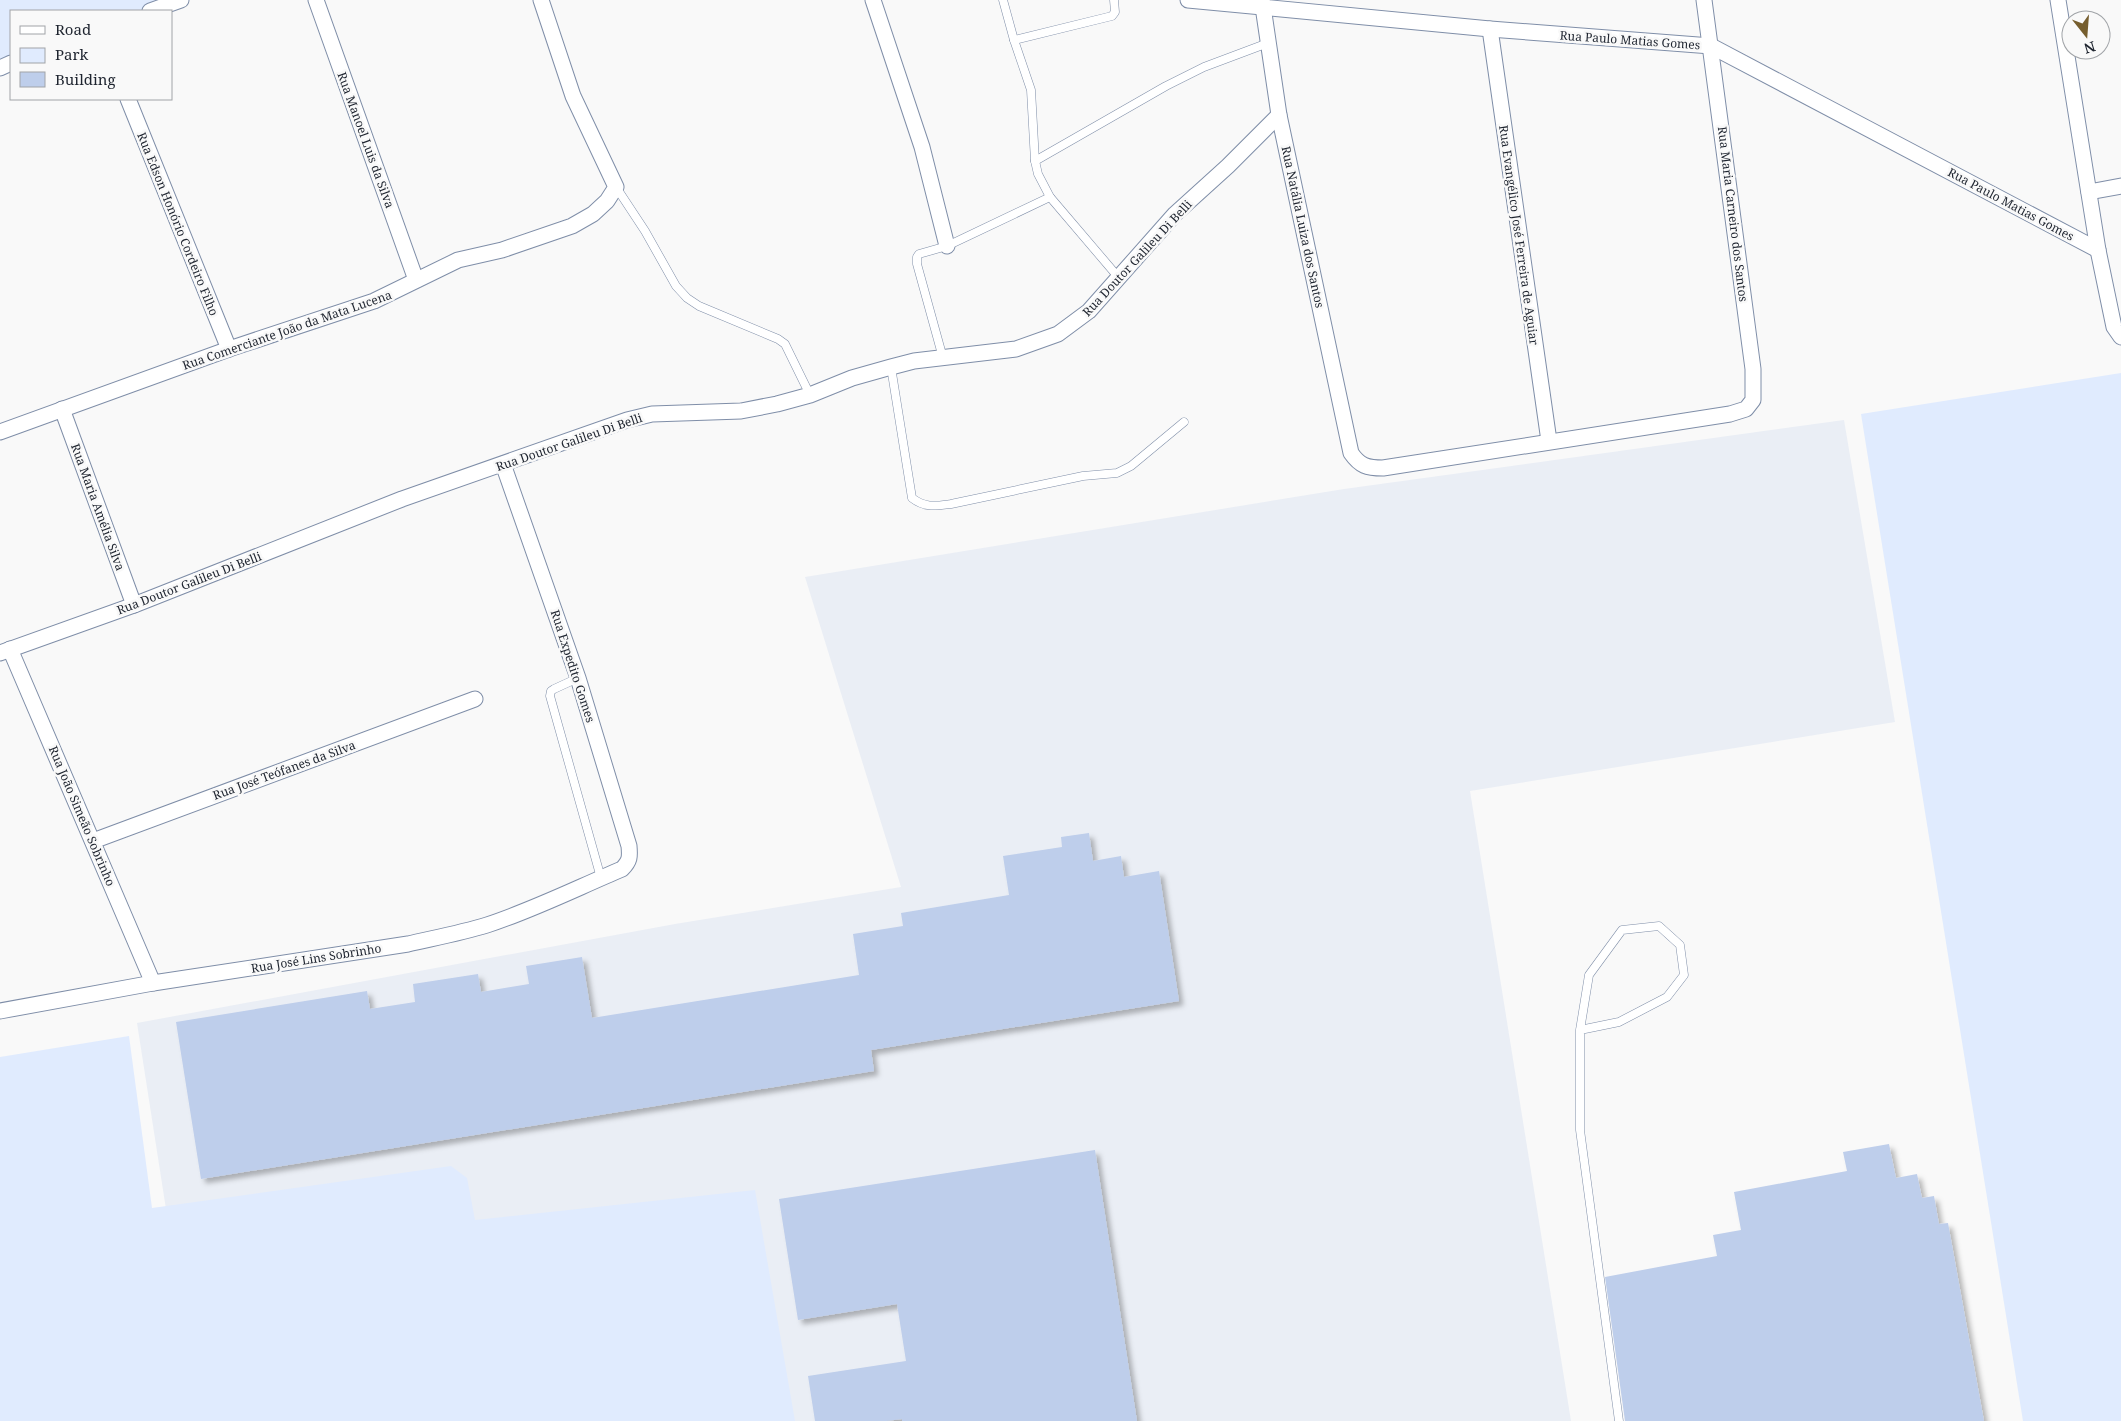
<svg xmlns="http://www.w3.org/2000/svg" width="2121" height="1421" viewBox="0 0 2121 1421" font-family="'Noto Serif',serif">
<style>
.built{fill:#eaeef5}
.green{fill:#e0ebfe}
.building{fill:#beceeb;filter:url(#shadow)}
.lines{fill:none;stroke-linecap:round;stroke-linejoin:round}
.service-casing{stroke:#7f8ea8;stroke-width:9}
.minor-casing{stroke:#7f8ea8;stroke-width:17}
.service{stroke:#fff;stroke-width:8}
.minor{stroke:#fff;stroke-width:15}
.labels{text-anchor:middle;dominant-baseline:central;stroke-width:5;stroke-linejoin:round;paint-order:stroke}
.street-label{font-size:12px;fill:#1e242f;stroke:#f9f9f9}
</style>
<defs>
<filter id="shadow"><feDropShadow dx="4.5" dy="4.5" stdDeviation="2.5" flood-color="#0004"/></filter>
</defs>
<rect width="100%" height="100%" fill="#f9f9f9"/>
<path class="built" d="M1844,420l51,302 -425,69 101,630h-1372l-62,-398 538,-99 226,-37 -96,-310 539,-88z"/>
<g class="green">
<path d="M0,0h169l-30,11h-128v49l-11,4z"/>
<path d="M2121,373v1048h-98l-162,-1007z"/>
<path d="M129,1036l23,172 299,-42 16,12 8,42 280,-30 40,231h-795v-364z"/>
</g>
<g class="building">
<path d="M1089,833l4,28 28,-5 3,21 35,-6 20,130 -308,49 3,21 -673,108 -25,-157 191,-31 3,18 45,-7 -2,-18 65,-10 3,18 48,-8 -3,-18 56,-9 10,61 267,-43 -6,-41 50,-8 -2,-13 108,-18 -6,-39 59,-9 -1,-10z"/>
<path d="M1889,1144l7,34 21,-4 5,24 12,-2 5,28 9,-1 36,198h-359l-20,-144 112,-21 -4,-21 28,-5 -7,-38 113,-21 -4,-19z"/>
<path d="M1095,1150l42,271h-235v-2l-16,2h-71l-7,-45 98,-15 -9,-57 -99,16 -19,-121z"/>
</g>
<g class="lines">
<g class="service-casing">
<g id="service">
<path d="M1003,0l11,40 98,-24 3,-4 -1,-12"/>
<path d="M1035,161l131,-75 38,-19 64,-24"/>
<path d="M616,187l29,44 31,55 11,12 12,8 79,33 7,5 25,51"/>
<path d="M1050,197l69,81"/>
<path d="M943,358l-26,-94v-7l2,-3 28,-8 103,-49 -12,-23 -3,-13 -4,-71 -17,-50"/>
<path d="M891,367l21,131c13,10 23,8 39,6l132,-28 34,-3 14,-7 53,-44"/>
<path d="M578,678l-24,11 -3,2 -1,5 51,182"/>
<path d="M1580,1030l39,-8 48,-25 17,-22 -4,-30 -21,-19 -37,4 -33,45 -9,55v100l39,291"/>
</g>
</g>
<g class="minor-casing">
<g id="minor">
<path d="M316,0l100,280"/>
<path d="M873,0l49,147 25,99"/>
<path d="M1188,0l302,29 221,17 387,204"/>
<path d="M1262,0l17,115 72,338c9,13 16,15 32,15l347,-54 16,-5 7,-9v-31l-49,-369"/>
<path d="M2058,0l40,250 16,77 7,10"/>
<path d="M150,11l31,-11"/>
<path d="M1490,29l59,412"/>
<path d="M0,68l11,-5"/>
<path d="M128,99l101,250"/>
<path d="M2089,192l32,-6"/>
<path d="M62,409l72,196"/>
<path d="M0,432l229,-83 145,-48 84,-41 44,-10 70,-24 21,-12 14,-13 9,-14 -43,-91 -32,-96"/>
<path d="M10,649l143,334"/>
<path d="M0,653l134,-48 268,-106 225,-79 25,-6 89,-3 36,-7 33,-9 42,-17 39,-11 23,-6 102,-12 42,-15 31,-23 86,-97 53,-48 51,-51"/>
<path d="M93,841l382,-142"/>
<path d="M0,1011l153,-28 255,-39c26,-6 53,-11 79,-19 46,-15 90,-37 135,-56 8,-8 8,-12 7,-23l-51,-168 -75,-214"/>
</g>
</g>
<use href="#service" class="service"/>
<use href="#minor" class="minor"/>
</g>
<g class="labels">
<g class="street-label">
<text transform="translate(1630 40) rotate(4)">Rua Paulo Matias Gomes</text>
<text transform="translate(366 140) rotate(70)">Rua Manoel Luis da Silva</text>
<text transform="translate(2011 204) rotate(28)">Rua Paulo Matias Gomes</text>
<text transform="translate(1733 214) rotate(83)">Rua Maria Carneiro dos Santos</text>
<text transform="translate(178 224) rotate(68)">Rua Edson Honório Cordeiro Filho</text>
<text transform="translate(1303 227) rotate(78)">Rua Natália Luiza dos Santos</text>
<text transform="translate(1519 235) rotate(82)">Rua Evangélico José Ferreira de Aguiar</text>
<text transform="translate(1137 258) rotate(-47)">Rua Doutor Galileu Di Belli</text>
<text transform="translate(287 330) rotate(-19)">Rua Comerciante João da Mata Lucena</text>
<text transform="translate(569 442) rotate(-19)">Rua Doutor Galileu Di Belli</text>
<text transform="translate(98 507) rotate(70)">Rua Maria Amélia Silva</text>
<text transform="translate(189 583) rotate(-21)">Rua Doutor Galileu Di Belli</text>
<text transform="translate(573 666) rotate(72)">Rua Expedito Gomes</text>
<text transform="translate(284 770) rotate(-20)">Rua José Teófanes da Silva</text>
<text transform="translate(82 816) rotate(67)">Rua João Simeão Sobrinho</text>
<text transform="translate(316 958) rotate(-9)">Rua José Lins Sobrinho</text>
</g>
</g>
<rect x="10" y="10" width="162" height="90" fill="#f9f9f9" stroke="#a1a4a8"/>
<rect x="20" y="26" width="25" height="8" fill="#ffffff" stroke="#a1a4a8"/>
<text x="55" y="35" font-size="15" fill="#1e242f">Road</text>
<rect x="20" y="48" width="25" height="15" fill="#e0ebfe" stroke="#a1a4a8"/>
<text x="55" y="60" font-size="15" fill="#1e242f">Park</text>
<rect x="20" y="72" width="25" height="15" fill="#beceeb" stroke="#a1a4a8"/>
<text x="55" y="85" font-size="15" fill="#1e242f">Building</text>
<g transform="translate(2086 35) rotate(163)"><circle r="24" fill="#f9f9f9" stroke="#a1a4a8"/>
<path d="M0-4L9 19L0 12L-9 19Z" fill="#765e2e"/>
<text y="-8" font-size="14" font-weight="bold" text-anchor="middle" fill="#1e242f">N</text>
</g>
</svg>
